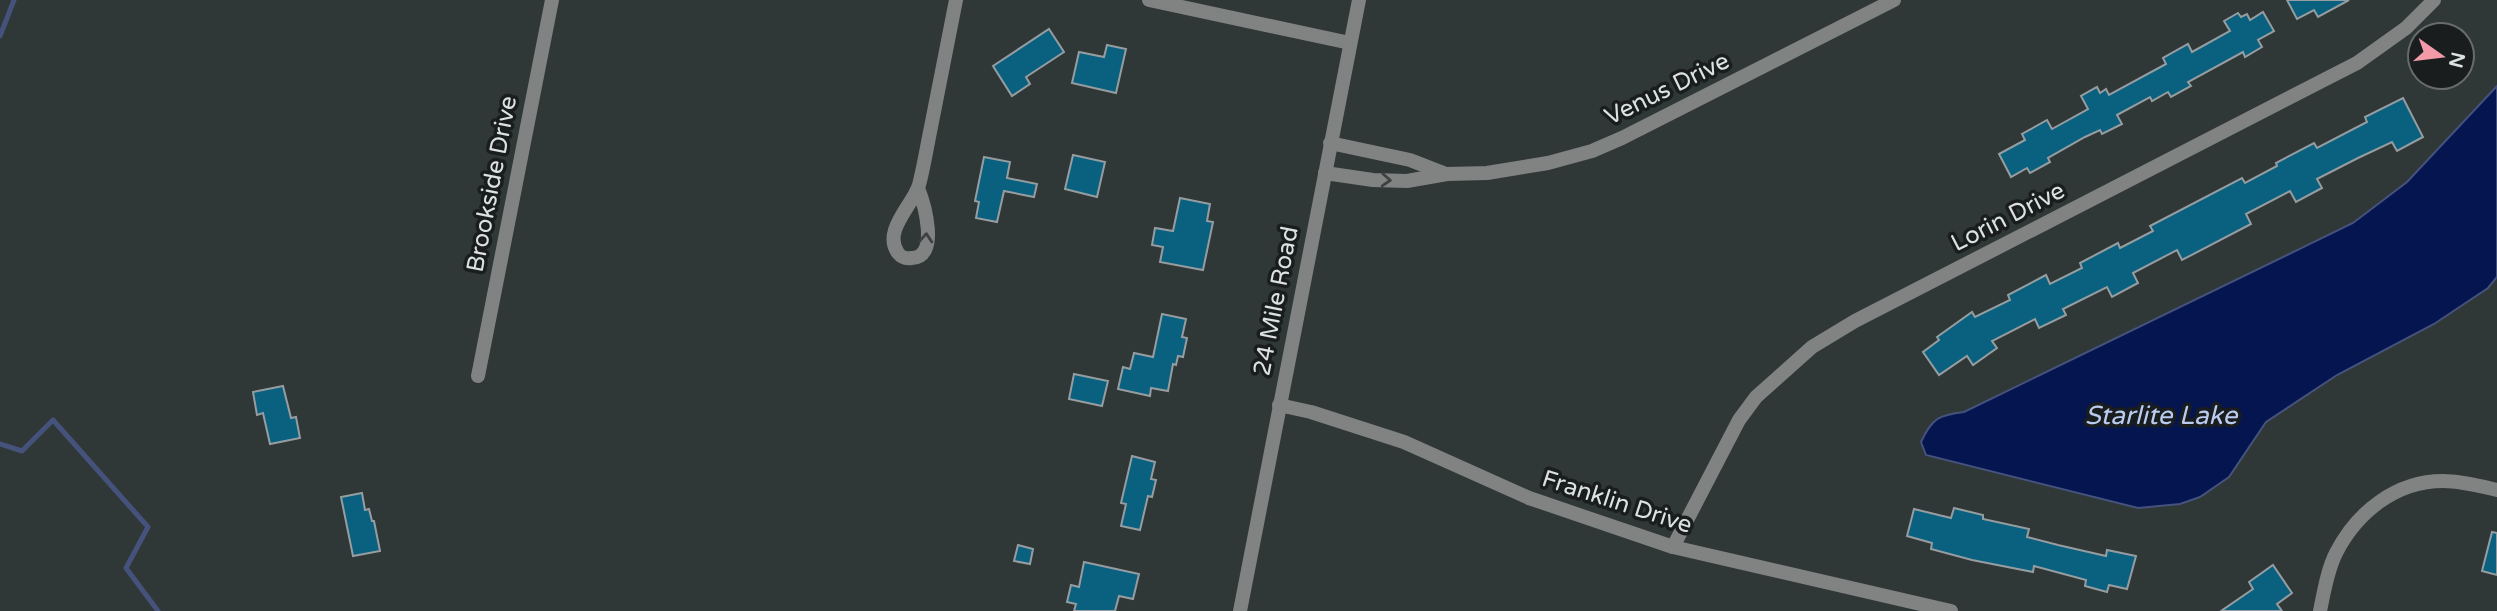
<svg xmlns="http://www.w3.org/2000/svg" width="2497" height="611" viewBox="0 0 2497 611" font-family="'Varela Round',sans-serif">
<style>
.water{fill:#041550;stroke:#45527c;stroke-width:2}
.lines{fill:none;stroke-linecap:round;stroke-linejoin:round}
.stream{stroke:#45527c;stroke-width:5}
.building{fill:#0a607f;stroke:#969da0;stroke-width:2}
.minor{stroke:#808381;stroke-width:14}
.tertiary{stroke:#808381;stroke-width:14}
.oneway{stroke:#3e4140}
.labels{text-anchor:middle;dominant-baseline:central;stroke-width:7;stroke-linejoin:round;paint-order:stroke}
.street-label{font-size:24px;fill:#dce1e1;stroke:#1a1d1d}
.water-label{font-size:26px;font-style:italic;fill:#b9cbf0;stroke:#1a1d1d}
</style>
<rect width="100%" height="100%" fill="#303737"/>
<path class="water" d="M2497,86v191l-9,11 -54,36 -97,51 -71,47 -37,55 -29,20 -20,7 -42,4 -212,-53 -5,-13c11,-24 18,-27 43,-30l389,-189 54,-41z"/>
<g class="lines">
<g class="stream">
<path d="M0,36l14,-36"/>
<path d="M0,444l22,7 31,-31 95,107 -22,41 32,43"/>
</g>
</g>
<g class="building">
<path d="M2287,0h62l-31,17 -4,-7 -17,9z"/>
<path d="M2263,12l11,19 -16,9 4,7 -17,10 -2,-5 -55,30 3,4 -20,11 -3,-5 -16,9 -2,-4 -33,18 5,9 -20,10 -2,-4 -15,7 -37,21 2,4 -20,11 -3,-5 -16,9 -12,-23 26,-14 -3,-6 25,-14 5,9 36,-20 -7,-13 16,-9 3,6 6,-4 3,6 57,-31 -3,-6 25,-14 4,8 38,-21 -6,-10 14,-8 3,4 6,-3 3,6z"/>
<path d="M1049,29l15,23 -38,25 4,7 -18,12 -19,-30z"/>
<path d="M1107,45l19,4 -10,44 -44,-10 7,-31 25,5z"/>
<path d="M2403,98l20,39 -26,14 -5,-9 -34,16 -41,21 5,9 -26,14 -6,-11 -44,23 5,10 -69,36 -5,-10 -44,23 5,10 -26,14 -5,-10 -44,22 3,6 -27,13 -4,-9 -43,22 5,7 -24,17 -6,-9 -28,19 -16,-23 16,-12 -2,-3 35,-25 3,5 35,-17 -2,-5 38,-20 4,9 32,-16 -2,-5 38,-20 2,5 33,-17 -3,-5 92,-48 3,5 32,-17 -1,-3 38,-20 3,5 50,-26 -2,-5z"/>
<path d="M1073,155l32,7 -8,35 -32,-8z"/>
<path d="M984,157l26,5 -3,16 30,6 -3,13 -30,-6 -7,31 -21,-4 3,-16 -4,-1z"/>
<path d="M1180,198l30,6 -3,17 6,1 -10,48 -43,-8 3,-15 -11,-2 3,-17 18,3z"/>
<path d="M1162,314l24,5 -4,18 5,1 -4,19 -5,-1 -2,9 -3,-1 -5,27 -17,-3 -1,8 -32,-7 5,-22 7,2 4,-16 19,4z"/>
<path d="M1074,374l34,7 -6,25 -33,-7z"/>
<path d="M283,386l8,32 5,-1 4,21 -30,6 -7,-31 -6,2 -4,-23z"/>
<path d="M1132,456l23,6 -4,17 5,1 -4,17 -4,-1 -8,34 -19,-4 5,-22 -5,-1z"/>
<path d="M362,493l3,17 4,-1 3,12h2l6,30 -27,5 -12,-59z"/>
<path d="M1954,508l29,7v4l46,10 -2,8 31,8 48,11 1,-6 29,6 -9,33 -18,-4 -2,7 -22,-6 1,-6 -52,-14 -1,6 -61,-12 -41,-11 1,-6 -25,-7 7,-27 37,9z"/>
<path d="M2492,532l5,1v42l-15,-4z"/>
<path d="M1018,545l15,4 -3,15 -16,-3z"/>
<path d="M1084,562l55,12 -6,25 -14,-3 -4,15h-41l2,-7 -9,-2 4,-17 8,2z"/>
<path d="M2273,565l19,28 -15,11 5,7h-61l32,-22 -4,-7z"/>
</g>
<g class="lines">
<g class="minor">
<path d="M1149,0l201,43"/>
<path d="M1330,143l80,17 36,14"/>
<path d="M1325,173l48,7 34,1 40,-7 40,-1 61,-10 44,-12 30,-13 272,-138"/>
<path d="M918,188c6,15 22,69 -6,70 -6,1 -10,0 -14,-5 -16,-22 15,-48 21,-68 5,-19 8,-39 12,-58 8,-42 17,-85 25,-127"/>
<path d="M478,376l74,-376"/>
<path d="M1279,405l32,7 93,30 125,56 144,49 278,64"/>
<path d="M1673,547l66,-127 17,-23 56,-50 43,-26 502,-258 49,-35 28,-28"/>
<path d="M2320,611c4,-19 7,-40 16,-58 21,-41 60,-72 107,-72 18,0 37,5 54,9"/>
</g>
<path class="tertiary" d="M1240,611l119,-611"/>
</g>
<defs><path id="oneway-chevron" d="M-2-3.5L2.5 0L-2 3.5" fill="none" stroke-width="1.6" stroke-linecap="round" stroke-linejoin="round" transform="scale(1.75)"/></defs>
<g class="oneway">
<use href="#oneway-chevron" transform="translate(1386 180) rotate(3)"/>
<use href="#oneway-chevron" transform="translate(926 238) rotate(-86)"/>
</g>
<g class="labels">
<g class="street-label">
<text transform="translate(1667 89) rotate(-26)">Venus Drive</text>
<text transform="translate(492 184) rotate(-79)">Brookside Drive</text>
<text transform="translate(2008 217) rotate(-27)">Lorin Drive</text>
<text transform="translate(1276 301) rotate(-79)">24 Mile Road</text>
<text transform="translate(1617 502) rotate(18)">Franklin Drive</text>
</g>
<g class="water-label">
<text x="2161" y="415">Starlite Lake</text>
</g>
</g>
<g transform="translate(2441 56) rotate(104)"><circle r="33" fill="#1a1d1d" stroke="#686b6b" stroke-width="2"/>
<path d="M0-5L12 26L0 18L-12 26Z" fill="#f39aa9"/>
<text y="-10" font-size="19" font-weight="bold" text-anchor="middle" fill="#dce1e1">N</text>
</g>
</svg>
